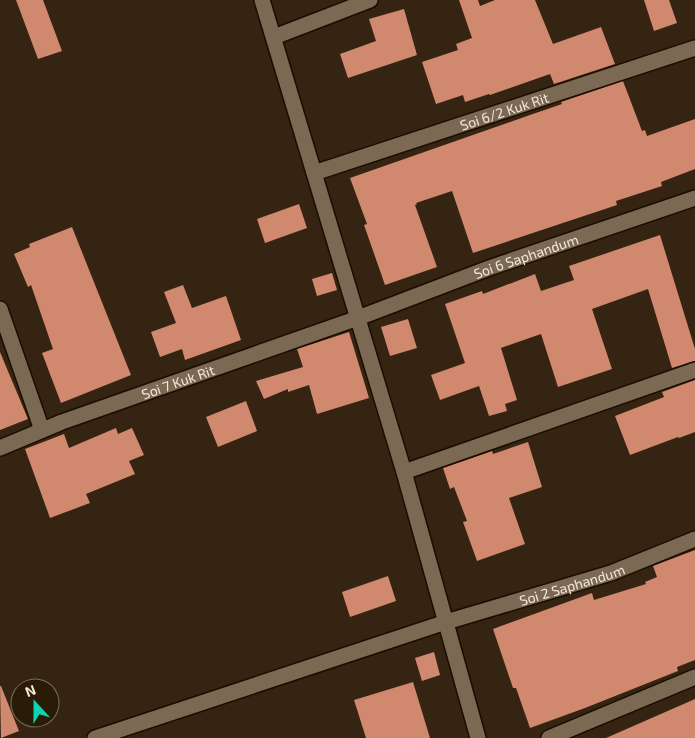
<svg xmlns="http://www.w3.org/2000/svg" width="695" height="738" viewBox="0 0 695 738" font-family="'Exo 2',sans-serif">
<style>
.building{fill:#d0886e}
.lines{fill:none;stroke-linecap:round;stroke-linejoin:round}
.street-casing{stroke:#1b0d00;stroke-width:18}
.secondary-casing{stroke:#1b0d00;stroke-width:18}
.street{stroke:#7b6953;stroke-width:15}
.secondary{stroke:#7b6953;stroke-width:15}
.labels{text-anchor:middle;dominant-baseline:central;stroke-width:5;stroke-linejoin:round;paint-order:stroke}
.street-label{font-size:14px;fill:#f2e8dc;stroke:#2a1b07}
</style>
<rect width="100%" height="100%" fill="#342411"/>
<g class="building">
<path d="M16,0h27l19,51 -24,8z"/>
<path d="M459,0h19l2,6 15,-6h40l18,44 48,-17 14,37 -61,20 -4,-10 -60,21 -1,-1 -24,8 -2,-7 -27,9 -14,-42 36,-12 -2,-6 16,-6z"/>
<path d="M644,0h25l8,23 -23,8z"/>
<path d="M404,9l13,46 -69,23 -8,-24 36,-13 -7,-22z"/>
<path d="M623,81l19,50 3,-1 2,6 48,-17v50l-34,13 1,4 -46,15 1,4 -144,48 -21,-62 -36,12 1,1 -2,1 22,62 -52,18 -21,-60 3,-1 -17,-46 180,-63 32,-11 -1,-2z"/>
<path d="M299,204l8,24 -42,15 -8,-24z"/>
<path d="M72,227l59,148 -70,28 -19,-50 11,-4 -22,-64 -3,2 -14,-33 16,-7 -1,-3z"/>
<path d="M660,235l35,114v12l-23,7 -24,-79 -56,20 20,60 -54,18 -17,-53 -40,14 16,52 -12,4 2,7 -18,5 -10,-30 -39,14 -9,-25 34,-12 -20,-59 37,-13 1,3 52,-20 6,17 33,-11 -5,-14z"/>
<path d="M332,273l5,17 -20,6 -5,-17z"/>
<path d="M183,285l9,23 34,-12 15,44 -56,20 -3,-11 -22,8 -9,-25 25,-9 -12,-31z"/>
<path d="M408,319l9,29 -27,8 -9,-29z"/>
<path d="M349,332l20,66 -52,16 -8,-29 -21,7v-3l-24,10 -8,-18 47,-14 -6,-18z"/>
<path d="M0,352l28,67 -28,11z"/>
<path d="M695,380v52l-16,6 -1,-1 -48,18 -15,-39 49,-19 -2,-5z"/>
<path d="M246,401l11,30 -39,16 -12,-30z"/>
<path d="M116,428l2,6 14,-6 12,27 -15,6 6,13 -49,20 4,9 -40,15 -25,-69 39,-15 5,14z"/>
<path d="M528,442l14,45 -33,11 16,46 -48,17 -14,-39 4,-1 -13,-34 -4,2 -7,-21 49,-17 1,3z"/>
<path d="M695,550v110l-18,7 1,4 -93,37 -55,20 -14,-40h-3l-20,-59 99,-36 2,7 52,-16 -1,-2 12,-5 -4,-11z"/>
<path d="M388,576l8,25 -46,16 -8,-25z"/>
<path d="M434,652l6,23 -18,6 -7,-23z"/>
<path d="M413,682l17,56h-64l-12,-38z"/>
<path d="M0,686h1l18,45 -18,7z"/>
<path d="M695,699v39h-89z"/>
</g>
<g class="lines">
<g class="street-casing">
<g id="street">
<path d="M274,37l96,-37"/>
<path id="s1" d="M314,173l381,-125"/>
<path d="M0,309l42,121"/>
<path id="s2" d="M0,448l62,-26 296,-104 131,-50 206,-70"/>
<path d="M404,472l291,-102"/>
<path id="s3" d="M95,738l351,-116 165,-49 84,-34"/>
<path d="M549,738l146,-61"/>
</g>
</g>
<g class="secondary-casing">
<path id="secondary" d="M262,0l142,472 74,266"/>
</g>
<use href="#street" class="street"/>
<use href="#secondary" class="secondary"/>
</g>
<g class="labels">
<g class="street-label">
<text stroke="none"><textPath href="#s1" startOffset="200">Soi 6/2 Kuk Rit</textPath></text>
<text stroke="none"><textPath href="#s2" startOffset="560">Soi 6 Saphandum</textPath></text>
<text stroke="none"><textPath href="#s2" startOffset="190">Soi 7 Kuk Rit</textPath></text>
<text stroke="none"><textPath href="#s3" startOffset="501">Soi 2 Saphandum</textPath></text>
</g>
</g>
<g transform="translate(35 703) rotate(339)"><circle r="24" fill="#2a1b07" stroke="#7a6d5c"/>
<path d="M0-4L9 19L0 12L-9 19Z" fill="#0cd5b5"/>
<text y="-8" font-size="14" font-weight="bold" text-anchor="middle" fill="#f2e8dc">N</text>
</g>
</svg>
